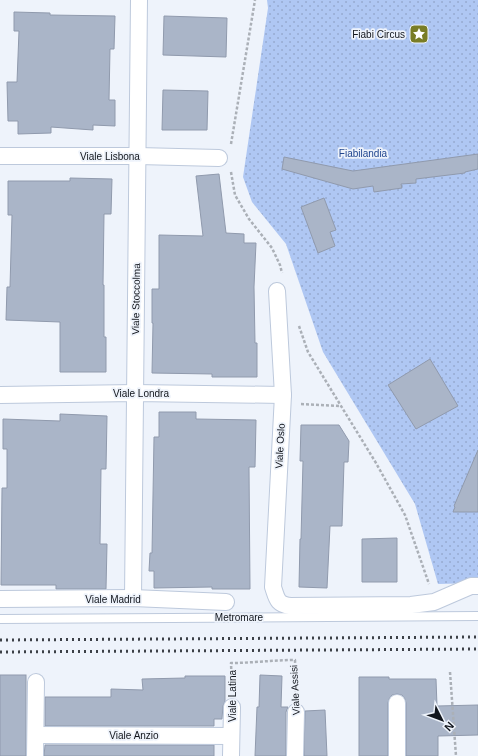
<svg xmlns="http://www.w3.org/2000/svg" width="478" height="756" viewBox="0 0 478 756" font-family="Helvetica,sans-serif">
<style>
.park{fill:url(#park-dots)}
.building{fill:#aab5c8;stroke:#909aad}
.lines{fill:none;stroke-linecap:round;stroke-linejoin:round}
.service-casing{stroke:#bdc9dc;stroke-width:10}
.minor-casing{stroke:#bdc9dc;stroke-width:18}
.path{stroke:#abb0b7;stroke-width:2.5;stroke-dasharray:3 2;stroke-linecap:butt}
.service{stroke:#fff;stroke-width:8}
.minor{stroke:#fff;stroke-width:16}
.rail{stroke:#3c4047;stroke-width:3;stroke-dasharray:2 4;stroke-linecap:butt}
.labels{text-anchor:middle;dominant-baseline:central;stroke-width:3.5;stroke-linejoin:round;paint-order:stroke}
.poi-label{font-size:10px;fill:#11151c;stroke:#eef3fb;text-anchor:end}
.park-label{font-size:10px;fill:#21468f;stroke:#eef3fb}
.street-label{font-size:10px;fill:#11151c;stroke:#eef3fb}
</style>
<defs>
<pattern id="park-dots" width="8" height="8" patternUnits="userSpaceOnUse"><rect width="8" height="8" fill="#afc7f3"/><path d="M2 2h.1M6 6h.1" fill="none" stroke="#96aad0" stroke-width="1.8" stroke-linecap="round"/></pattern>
</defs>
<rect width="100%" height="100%" fill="#eef3fb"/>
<path class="park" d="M267,0h211v583l-40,1 -23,-80 -92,-152 -37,-108 -34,-42 -9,-25 25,-169z"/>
<g class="building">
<path d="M14,12l36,1v2l65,1 -1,33h-4l-1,51h6v26l-22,-1v5l-42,-3v6l-33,1v-13h-10l-1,-39h10l2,-51h-5z"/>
<path d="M164,16l63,2 -1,39 -63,-2z"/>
<path d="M163,90l45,1 -1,39h-45z"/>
<path d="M478,154v15l-13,3v1l-49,6v4l-15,1 1,4 -28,4 -1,-6 -20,3 -71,-20 2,-12 69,14z"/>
<path d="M219,174l7,59 18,1v9h12l-2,44 1,56h2v34h-45v-3l-60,-1 1,-50h-1v-34h7v-54l44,1 -7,-60z"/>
<path d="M70,178l42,1 -1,35h-7l-1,71h1v52h2v35h-46v-50l-54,-2 1,-33h3l2,-72h-4v-34h62z"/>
<path d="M324,198l12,32 -6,2 5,14 -17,7 -17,-46z"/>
<path d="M430,359l28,47 -42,23 -28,-44z"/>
<path d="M159,412h37v7l60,1 -1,47h-6l1,122h-38v-2l-58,1v-17h-5l1,-18h2l2,-116h5z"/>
<path d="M60,414l47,2 -1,53h-5l-1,75h7l-1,45h-50v-4h-55l1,-97h5v-39h-4v-30l57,2z"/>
<path d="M301,425h38l10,16 -1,21h-4l-2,64h-12l-3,62 -28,-1 1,-48h1l2,-78h-3z"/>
<path d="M478,450v62h-25l2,-5 -1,-1z"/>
<path d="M397,538v44h-35v-43z"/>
<rect x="0" y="675" width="26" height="81"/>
<path d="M260,675l22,1 -1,31h7l-2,5v44h-31l2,-49h2z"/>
<path d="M185,676h40v25l-2,5 -1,13h-8v7h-169v-29h66v-8l32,1 -1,-11 43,-1z"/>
<path d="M359,677h30v2h47l1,27 41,-1v30l-40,1v20h-32v-53l-1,-4 -3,-4 -5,-1 -5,1 -3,4 -1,4v53h-29z"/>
<path d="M325,710l2,46h-23l1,-45z"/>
<path d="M45,745h169v11h-170z"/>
</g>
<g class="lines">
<g class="service-casing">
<path id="service" d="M0,619l478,-3"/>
</g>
<g class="minor-casing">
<g id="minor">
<path d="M0,156h138l81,2"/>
<path d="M277,291l6,104 -10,192c4,12 4,17 17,19l121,-1 23,-3 37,-16h7"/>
<path d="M0,395l135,-2 148,2"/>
<path d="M133,598l6,-598"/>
<path d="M0,599l133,-1 93,4"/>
<path d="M397,703v53"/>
<path d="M36,735l195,1"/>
<path d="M35,756l1,-74"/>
<path d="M231,756l1,-49"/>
<path d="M295,756l1,-44"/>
</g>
</g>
<g class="path">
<path d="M231,144l24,-144"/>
<path d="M231,172l4,23 14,24 23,29 8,17 2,8"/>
<path d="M299,326l9,26 68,111 29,52 24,69"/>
<path d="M301,404l40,2"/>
<path d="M450,672l6,84"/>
<path d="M232,689l-1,-26c21,0 42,-3 64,-3l1,34"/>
</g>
<use href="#service" class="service"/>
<use href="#minor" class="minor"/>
<g class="rail">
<path d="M0,640l478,-3"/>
<path d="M0,652l478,-3"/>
</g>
</g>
<defs>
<g id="sight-square" transform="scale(1)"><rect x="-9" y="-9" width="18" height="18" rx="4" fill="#797d26" stroke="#eef3fb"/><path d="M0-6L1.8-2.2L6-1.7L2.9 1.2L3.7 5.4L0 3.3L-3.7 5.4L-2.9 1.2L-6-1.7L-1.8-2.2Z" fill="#fff"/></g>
</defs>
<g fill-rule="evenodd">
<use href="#sight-square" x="419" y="34"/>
</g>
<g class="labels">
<g class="poi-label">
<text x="405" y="34">Fiabi Circus</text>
</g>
<g class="park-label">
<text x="363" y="153">Fiabilandia</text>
</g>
<g class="street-label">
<text x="110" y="156">Viale Lisbona</text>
<text transform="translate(136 299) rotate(-89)">Viale Stoccolma</text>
<text x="141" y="393">Viale Londra</text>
<text transform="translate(280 446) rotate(-87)">Viale Oslo</text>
<text x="113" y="599">Viale Madrid</text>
<text x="239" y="617">Metromare</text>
<text transform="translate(295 690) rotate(-93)">Viale Assisi</text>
<text transform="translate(232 696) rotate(-90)">Viale Latina</text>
<text x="134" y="735">Viale Anzio</text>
</g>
</g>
<g transform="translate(442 720) rotate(132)" stroke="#eef3fb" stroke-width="3" paint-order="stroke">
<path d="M0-3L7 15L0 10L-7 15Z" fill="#11151c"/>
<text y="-6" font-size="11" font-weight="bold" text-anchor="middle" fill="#11151c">N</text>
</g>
</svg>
